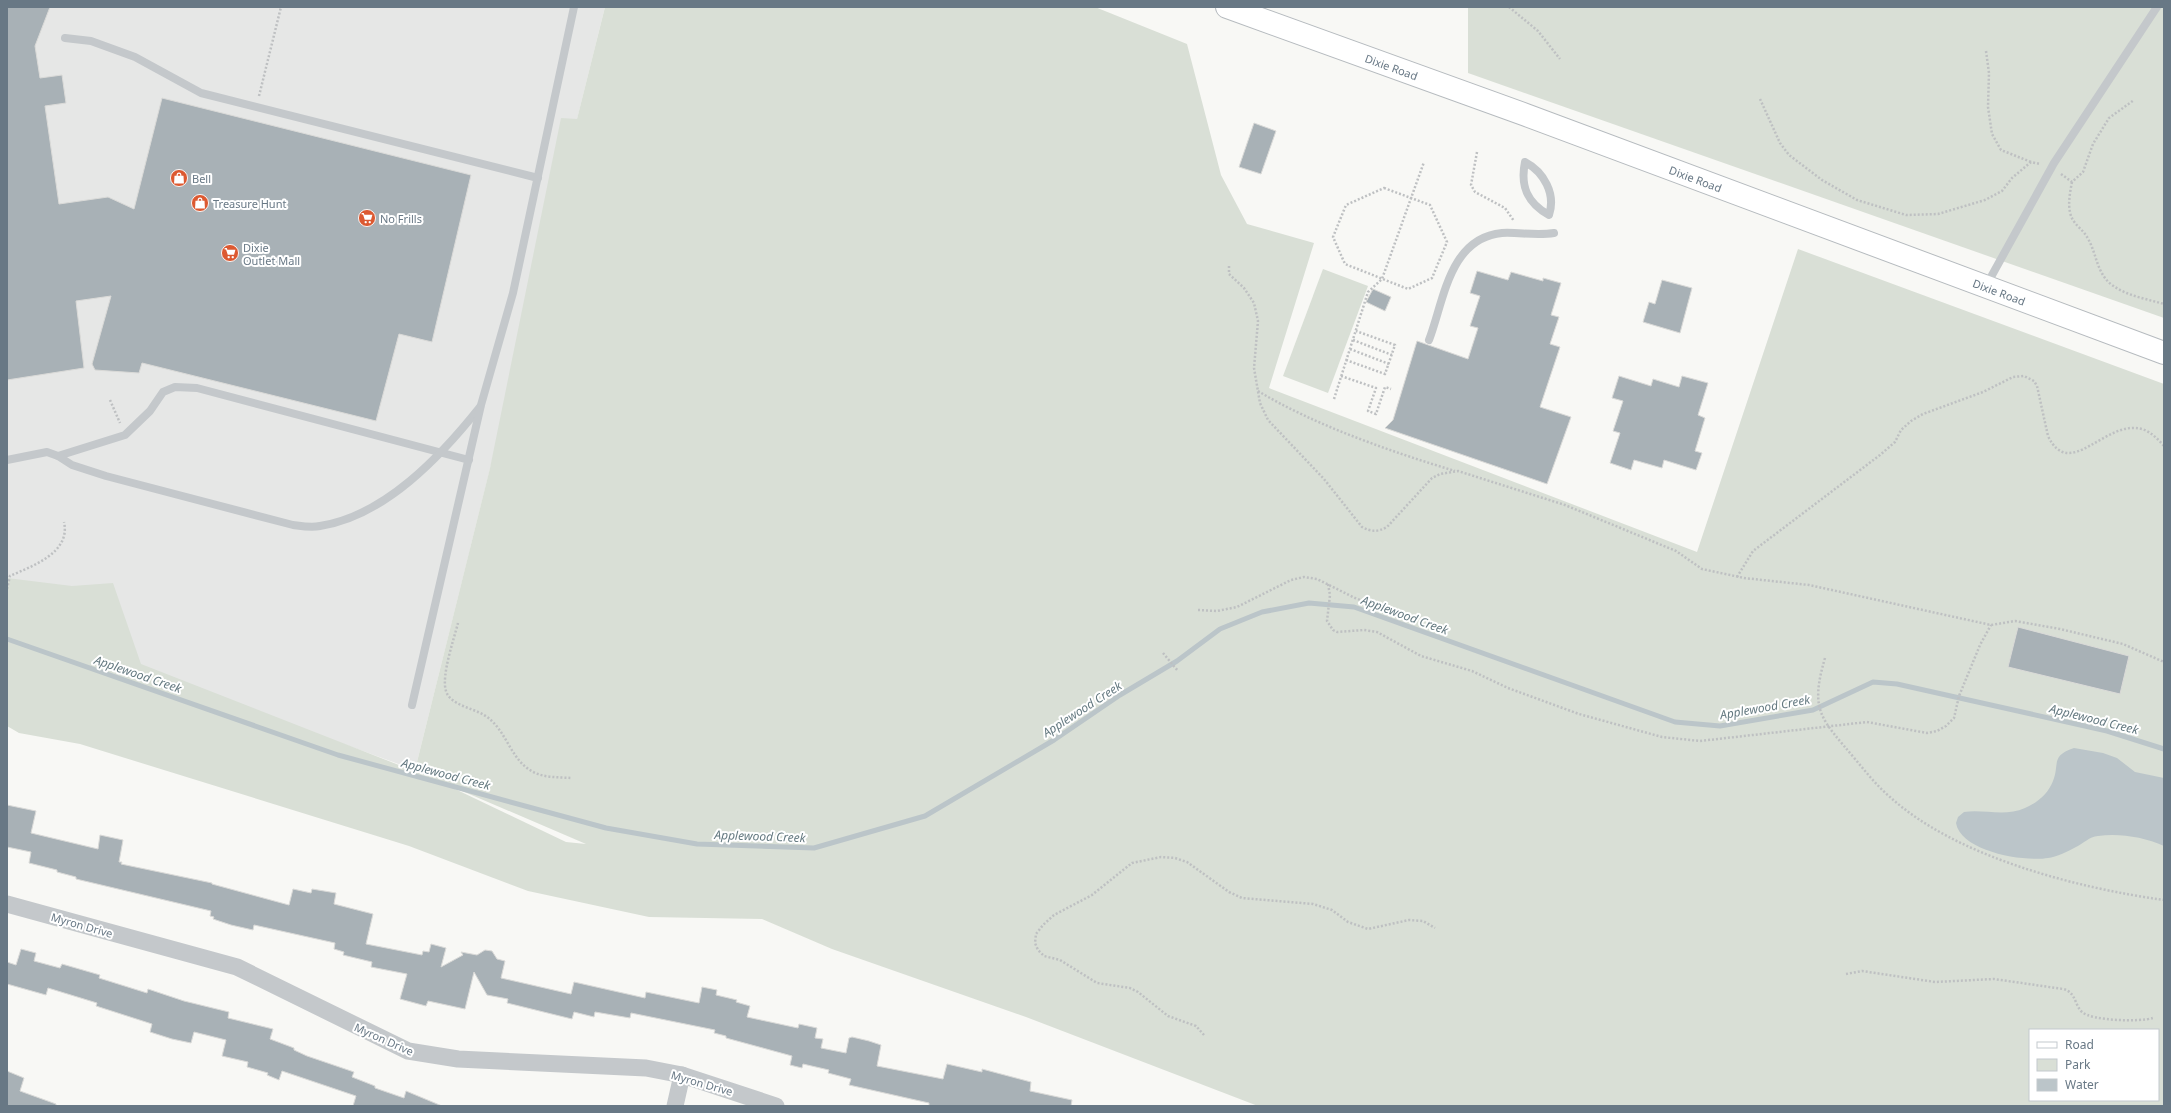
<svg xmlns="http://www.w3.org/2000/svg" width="2171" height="1113" viewBox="0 0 2171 1113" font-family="'Noto Sans',sans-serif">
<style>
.built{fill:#e6e7e6}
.green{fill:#d9dfd6;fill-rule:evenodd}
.water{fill:#bbc5c9}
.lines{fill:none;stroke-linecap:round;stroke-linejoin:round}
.stream{stroke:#bbc5c9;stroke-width:5}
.building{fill:#a8b1b6;stroke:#dadad8}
.secondary-casing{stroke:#b6bbbf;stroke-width:24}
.path{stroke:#bec0c2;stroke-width:2.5;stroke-dasharray:2 2;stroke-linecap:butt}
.service{stroke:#c4c8cb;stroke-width:8}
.minor{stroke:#c4c8cb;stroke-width:17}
.secondary{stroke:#fff;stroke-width:22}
.labels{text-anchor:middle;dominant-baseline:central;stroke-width:4;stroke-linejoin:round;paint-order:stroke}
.street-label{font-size:11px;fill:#687885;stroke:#fff}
.poi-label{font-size:11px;fill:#687885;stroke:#fff;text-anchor:start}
.water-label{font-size:12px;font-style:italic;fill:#647980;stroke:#fff}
</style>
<rect width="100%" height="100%" fill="#f8f8f5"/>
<path class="built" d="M7,7h598l-190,763 -408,-149z"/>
<g class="green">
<path d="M605,7h490l92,37 34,131 26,49 67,19 -45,145 428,164 101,-303 366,135v722h-906l-232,-89 -194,-68 -70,-30 -113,-2 -121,-26 -119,-45 -329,-102 -61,-11 -12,-7v-148l65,8 41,-3 28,81 286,112 -12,-6 75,-302 71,-350 16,1zM432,778l154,66 -20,-2zM2030,1030h128v70h-128z"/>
<path d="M1468,7h696v311l-696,-245z"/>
<path d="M1323,269l45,17 -40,107 -45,-17z"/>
</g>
<path class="water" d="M2074,748l29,5 14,5 18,14 29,6v68c-20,-9 -45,-13 -66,-10 -9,1 -14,7 -22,11 -7,4 -20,10 -28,11 -23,4 -87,-6 -92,-35l2,-6 6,-5c20,-3 41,5 61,-4 12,-5 23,-14 28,-27 7,-17 -3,-25 21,-33z"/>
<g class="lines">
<path class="stream" d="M7,639l331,116 268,73 91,16 117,4 111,-32 129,-76 66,-45 57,-34 43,-32 42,-17 47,-9 45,4 321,115 45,4 93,-16 60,-28 24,2 210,47 57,18"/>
</g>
<g class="building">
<path d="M7,7h43l-15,39 5,32 22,-3 4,28 -21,3 14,98 49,-7 26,12 28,-111 309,77 -39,167 -33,-8 -23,87 -234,-58 -3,10 -44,-3 -3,-6 19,-68 -35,5 8,67 -77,12z"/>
<path d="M1254,123l22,8 -15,43 -22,-7z"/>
<path d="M1477,271l31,9 3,-8 32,9v-3l18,5 -10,32 8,2 -9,27 10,3 -20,60 31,10 -24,67 -162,-56 8,-8 24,-79 51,18 10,-31 -8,-2 10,-30 -10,-3z"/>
<path d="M1662,280l30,8 -12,45 -37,-11 6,-20 6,2z"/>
<path d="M1373,289l18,8 -6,14 -19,-9z"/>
<path d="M1619,376l32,10 2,-7 26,8 3,-11 26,7 -10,32 7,3 -10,33 7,2 -6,17 -32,-10 -2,8 -28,-8 -3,10 -21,-7 10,-30 -7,-2 10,-30 -11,-3z"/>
<path d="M2018,627l111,29 -9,38 -112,-27z"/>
<path d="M7,805l29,6 -5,22 67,16 2,-14 23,5 -4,22h3l-1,2 91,19v1l77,21 4,-16 18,4 1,-4 24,4 -2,11 39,10 -7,30 56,11 1,-4 6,1 2,-8 15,4 -5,19 22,-12 -2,-3 16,3 8,-5 7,1 5,8 8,2 -4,17 70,16 3,-12 71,16 1,-6 53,11 3,-16 15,3 -1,5 21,5 -1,2 14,4 -3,11 51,11 1,-4 18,4 -2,10 8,1 -2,9 25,5 3,-15 3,-1 17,4 12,4 -4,21 66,13 4,-15 35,8v-3l49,13 -1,9 42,9 -1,6h-142v-3l-80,-18 2,-6 -23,-6 1,-3 -26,-6 -1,4 -12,-3 2,-9 -66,-18v-2l-12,-3 1,-3 -84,-17 -1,5 -35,-6 -1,5 -20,-5 -2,7 -65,-16 1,-4 -21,-4 -13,-23 -9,37 -37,-8 -2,5 -26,-7 7,-25 -36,-7 1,-5 -29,-7 1,-3 -10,-3 1,-6 -81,-18 -1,5 -22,-5 -18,-6 1,-2 -4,-1 1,-5 -135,-32v-2l-19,-5v-2l-28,-7 2,-11 -24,-5z"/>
<path d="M21,949l15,4 -2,8 26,7 2,-4 38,11 -1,3 48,15 1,-4 36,12 45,11 -1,6 45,11 -3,10 24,9v2l13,6 47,16 -2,5 23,9v2l29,10 2,-7 36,15h-89l3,-10 -74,-25 -3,9 -12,-5 1,-2 -21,-6 1,-5 -26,-6 4,-16 -32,-8 -3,11 -19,-4 -22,-7 2,-8 -56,-18 1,-3 -49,-15 -2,7 -39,-11v-22l9,3z"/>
<path d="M7,1071l17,7 -4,13 36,13v2h-49z"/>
</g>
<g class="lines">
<g class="secondary-casing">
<g id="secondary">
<path id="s1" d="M1227,7l299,108 638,238"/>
</g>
</g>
<g class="path">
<path d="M1509,7l29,24 22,28"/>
<path d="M1986,51l3,22 -1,34 4,27 9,16 30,12"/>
<path d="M259,96l22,-89"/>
<path d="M1760,99l20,44 9,12 33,25 35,20 49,15 32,-1 47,-14 17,-9 10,-13 19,-16 9,2"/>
<path d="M1477,152l-6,33 4,7 30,16 9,13"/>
<path d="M2061,174l11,8 11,-10 10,-28 16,-26 25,-18"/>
<path d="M2072,182c-2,10 -4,21 -2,30 2,12 12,16 17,25 10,16 9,36 25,48 15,11 35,14 52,19"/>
<path d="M1384,188l46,17 17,37 -15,36 -24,11 -63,-25 -12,-27 13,-32z"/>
<path d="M1229,266v8l15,14 10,15 4,18 -4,47 6,35 8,17 56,59 38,48c9,5 16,5 25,0l45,-49 8,-4 18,-3 107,34 111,46 26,18 42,9 65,7 182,40 24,-4 45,8 63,15 41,18"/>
<path d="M1353,340l39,15"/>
<path d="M1350,349l39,15"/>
<path d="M1346,360l39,14 10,-29 -39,-14"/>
<path d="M1341,376l35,12 -8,23 8,3 9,-27 6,2"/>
<path d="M1258,391c56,34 134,61 197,80"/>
<path d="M1334,399l34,-107 14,-13 42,-117"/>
<path d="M110,400l10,23"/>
<path d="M1737,577l16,-26 127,-96 15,-13 6,-12 10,-9 12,-7 60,-22 30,-15 11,-1 10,5 3,5 11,50c22,46 57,-17 94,-7 9,3 16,10 22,17"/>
<path d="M1328,584l2,11 -3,26 6,9 4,2 27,-2 13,2 44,24 51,15 36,17 71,26 83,23 38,4 167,-19 60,11 10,-2 9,-5 8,-8 5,-22 21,-51 11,-20"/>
<path d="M7,589l3,-13c22,-10 61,-23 54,-54"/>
<path d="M1198,610l19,1 20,-4 54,-27 13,-3 13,2 38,19 49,19"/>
<path d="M458,623c-4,16 -17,53 -12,68 4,14 27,17 38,24 22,13 25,42 46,55 11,8 28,7 41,8"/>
<path d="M1163,653l15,18"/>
<path d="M1825,658c-16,54 -3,61 30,101 11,13 22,27 35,38 66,60 187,91 274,103"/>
<path d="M1846,974l16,-3 73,11 59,-3 69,10c13,3 11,15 19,23 10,9 58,10 71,6"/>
<path d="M1204,1035l-8,-9 -28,-10 -30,-24 -8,-4 -33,-5 -37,-23 -16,-4 -6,-6 -3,-7 1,-9 7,-9 11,-10 38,-20 40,-32 29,-6 14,1 12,4 42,30 13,6 71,6 19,6 16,12 20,7 41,-9 14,1 12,7"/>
</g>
<g class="service">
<path d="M65,38l26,3 44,16 66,36 337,85"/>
<path d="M1525,162c19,10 31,32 24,53 -22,-12 -29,-29 -24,-53z"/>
<path d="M1986,286l68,-123 103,-156"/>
<path d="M1429,340c15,-39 20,-102 73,-107 17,-1 34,3 52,0"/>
<path d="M58,456l67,-21 25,-24 13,-19 12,-5 22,1 272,72"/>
<path d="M7,460l40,-8 11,4 14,9 34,11 187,49c8,1 18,3 27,1 65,-10 121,-70 160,-119"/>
<path d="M412,705l69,-300 32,-112 61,-286"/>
</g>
<g class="minor">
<path d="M7,904l230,63 171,84 50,8 188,9 36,7 94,31"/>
<path d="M675,1106l7,-31"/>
</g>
<use href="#secondary" class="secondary"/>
</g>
<defs>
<g id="shop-disc" transform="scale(0.9)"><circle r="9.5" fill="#dc5931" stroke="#fff"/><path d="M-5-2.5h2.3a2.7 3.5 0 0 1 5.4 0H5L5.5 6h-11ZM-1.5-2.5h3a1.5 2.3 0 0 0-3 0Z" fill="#fff"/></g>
<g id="supermarket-disc" transform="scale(0.9)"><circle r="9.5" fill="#dc5931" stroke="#fff"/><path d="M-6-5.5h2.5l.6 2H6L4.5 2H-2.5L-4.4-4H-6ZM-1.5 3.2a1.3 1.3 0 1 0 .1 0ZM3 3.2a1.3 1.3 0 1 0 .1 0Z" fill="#fff"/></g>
</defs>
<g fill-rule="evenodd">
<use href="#shop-disc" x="179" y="178"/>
<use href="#shop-disc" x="200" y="203"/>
<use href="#supermarket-disc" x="367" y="218"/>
<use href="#supermarket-disc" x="230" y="253"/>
</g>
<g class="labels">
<g class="street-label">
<text stroke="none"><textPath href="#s1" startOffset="175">Dixie Road</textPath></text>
<text stroke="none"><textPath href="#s1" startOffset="499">Dixie Road</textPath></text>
<text stroke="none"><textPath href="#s1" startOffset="823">Dixie Road</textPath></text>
<text transform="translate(82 925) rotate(16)">Myron Drive</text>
<text transform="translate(384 1039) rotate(24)">Myron Drive</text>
<text transform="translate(702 1083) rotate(16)">Myron Drive</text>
</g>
<g class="poi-label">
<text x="192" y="178">Bell</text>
<text x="213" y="203">Treasure Hunt</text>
<text x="380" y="218">No Frills</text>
<text x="243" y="247">Dixie<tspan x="243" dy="13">Outlet Mall</tspan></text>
</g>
<g class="water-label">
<text transform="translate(1405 615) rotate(20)">Applewood Creek</text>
<text transform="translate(138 674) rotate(19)">Applewood Creek</text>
<text transform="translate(1765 707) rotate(-10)">Applewood Creek</text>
<text transform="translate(1082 709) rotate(-33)">Applewood Creek</text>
<text transform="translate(2094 719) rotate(14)">Applewood Creek</text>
<text transform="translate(446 774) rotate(15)">Applewood Creek</text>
<text transform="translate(760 836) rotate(2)">Applewood Creek</text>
</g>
</g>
<rect width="2171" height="1113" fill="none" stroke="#687885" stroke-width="16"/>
<rect x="2029" y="1029" width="130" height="72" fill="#ffffff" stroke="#c3c9ce"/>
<rect x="2037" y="1042" width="20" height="6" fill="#ffffff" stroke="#c3c9ce"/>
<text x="2065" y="1049" font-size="12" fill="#687885">Road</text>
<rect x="2037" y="1059" width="20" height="12" fill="#d9dfd6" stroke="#c3c9ce"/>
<text x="2065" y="1069" font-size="12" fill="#687885">Park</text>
<rect x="2037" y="1079" width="20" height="12" fill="#bbc5c9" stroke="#c3c9ce"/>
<text x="2065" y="1089" font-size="12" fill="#687885">Water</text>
</svg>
